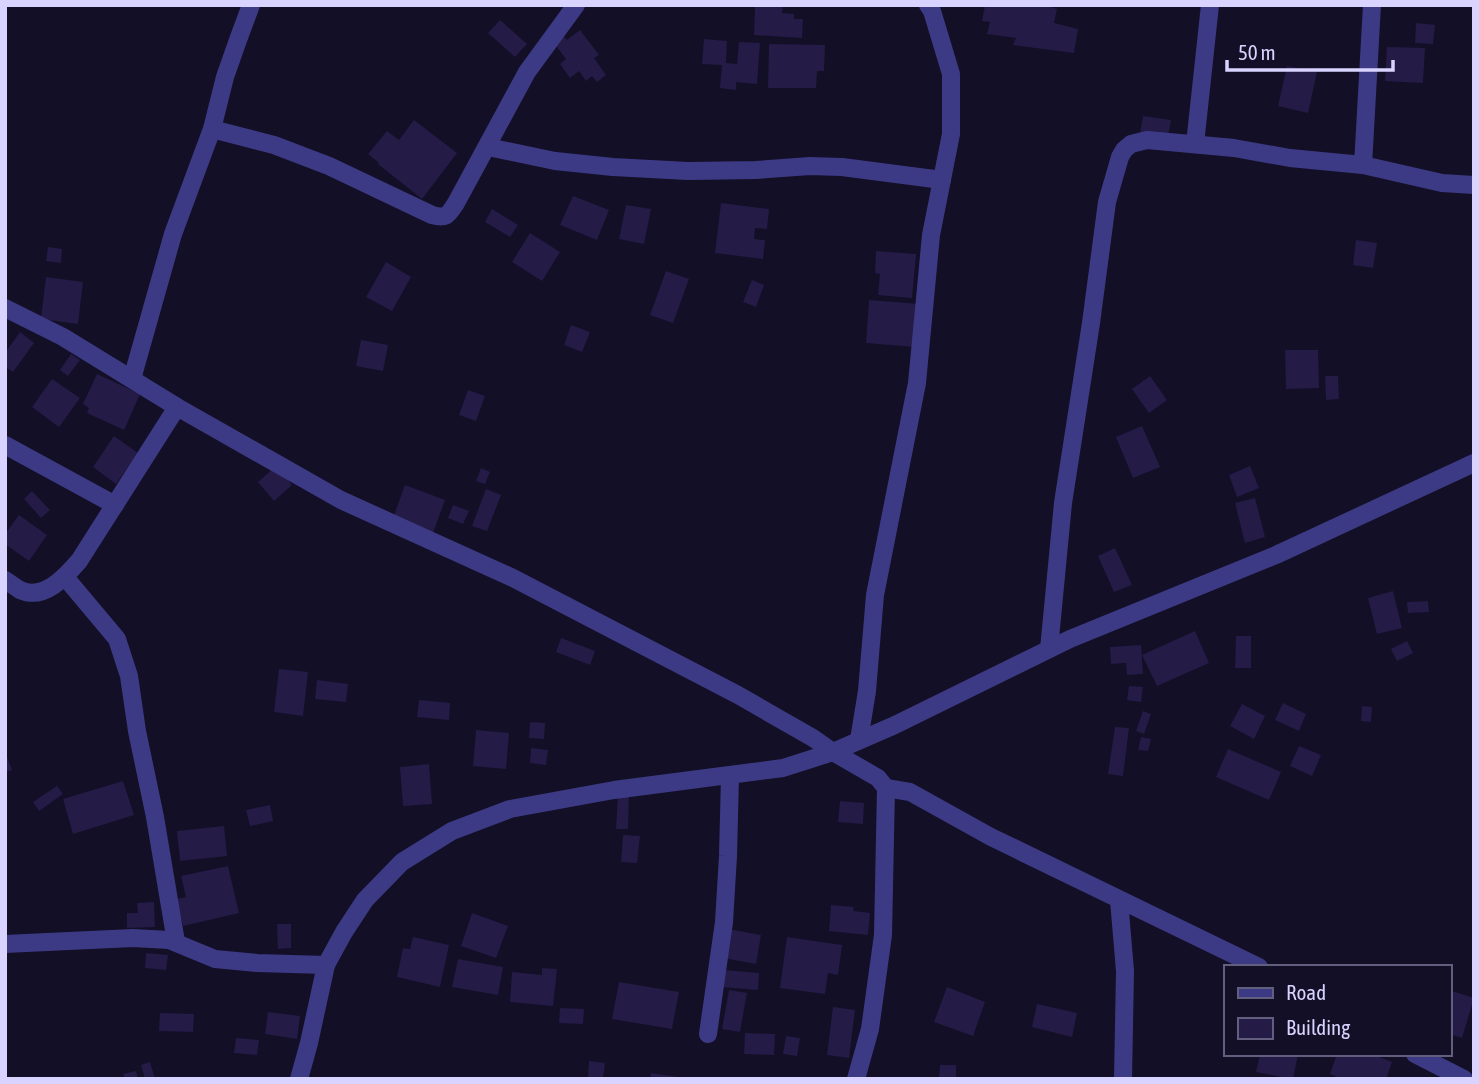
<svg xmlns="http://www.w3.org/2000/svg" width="1479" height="1084" viewBox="0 0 1479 1084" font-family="'Asap Condensed',sans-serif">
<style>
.building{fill:#241b47}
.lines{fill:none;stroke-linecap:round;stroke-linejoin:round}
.minor{stroke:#3d3a85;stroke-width:18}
</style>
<rect width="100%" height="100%" fill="#130f26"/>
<g class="building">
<path d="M755,5h28l-1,8 12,1v5h9l-1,19 -48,-3z"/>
<path d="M985,5h66v2l6,2 -3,14 24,6 -4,24 -61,-8 3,-7 -29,-4 3,-12 -8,-1z"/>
<path d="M500,20l27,24 -12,13 -27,-24z"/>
<path d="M1416,23l19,2 -2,19 -18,-1z"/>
<path d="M580,30l19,25 -5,3 12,17 -9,7 -5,-6 -6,5 -7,-10 -9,7 -10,-14 6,-5 -12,-16 9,-7 4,4z"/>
<path d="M704,39l23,2 -1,22 11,1 2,-22 21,1 -3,41 -21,-2v8l-16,-2 2,-23 -20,-1z"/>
<path d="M769,44l56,1 -1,26h-7l-1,17h-48z"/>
<path d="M1387,47l38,1 -2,35 -38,-2z"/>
<path d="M1287,66l30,6 -9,41 -30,-7z"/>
<path d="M1143,116l28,4 -3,18 -28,-5z"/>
<path d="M414,120l43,33 -35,46 -44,-35 1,-1 -11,-9 19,-23 12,9z"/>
<path d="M573,196l36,14 -12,30 -37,-15z"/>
<path d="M721,203l48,6 -2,20 -12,-1 -1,11 11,1 -2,19 -48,-6z"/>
<path d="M626,205l25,4 -7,35 -25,-5z"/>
<path d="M492,209l26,16 -8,12 -25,-15z"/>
<path d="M530,233l30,19 -18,29 -30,-19z"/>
<path d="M1356,240l21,3 -4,25 -20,-3z"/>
<path d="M48,247l14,2 -1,14 -15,-2z"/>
<path d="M876,251l40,3 -4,44 -34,-3 2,-21 -5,-1z"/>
<path d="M386,262l25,15 -19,34 -26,-14z"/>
<path d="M666,271l23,8 -16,44 -23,-8z"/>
<path d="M46,277l37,5 -5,42 -37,-5z"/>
<path d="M752,280l12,5 -8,22 -13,-5z"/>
<path d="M869,300l50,4 -4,43 -49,-4z"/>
<path d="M571,325l19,7 -8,20 -18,-7z"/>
<path d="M20,332l14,11 -21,29 -8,-5v-14z"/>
<path d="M361,340l27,5 -5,26 -27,-5z"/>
<path d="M1285,350h33l1,38 -33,1z"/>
<path d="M71,354l9,6 -12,16 -8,-6z"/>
<path d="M97,374l43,20 -16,36 -37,-17 2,-5 -6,-4z"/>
<path d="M1150,376l17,24 -18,13 -17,-24z"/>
<path d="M1325,376h13l1,23 -13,1z"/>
<path d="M52,379l28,19 -21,29 -27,-20z"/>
<path d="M468,390l17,6 -9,25 -17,-6z"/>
<path d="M1142,426l18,41 -27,11 -17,-41z"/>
<path d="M114,436l24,17 -22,31 -23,-17z"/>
<path d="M276,466l16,19 -18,16 -16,-19z"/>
<path d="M1250,466l9,22 -22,9 -8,-22z"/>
<path d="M481,468l9,4 -5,12 -9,-3z"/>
<path d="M405,485l40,15 -12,33 -40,-15z"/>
<path d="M486,489l15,6 -14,36 -15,-5z"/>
<path d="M32,491l18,19 -9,8 -17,-19z"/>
<path d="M1255,498l10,39 -20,6 -10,-40z"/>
<path d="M453,505l16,6 -6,13 -15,-6z"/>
<path d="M19,515l28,20 -18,26 -24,-17v-10z"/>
<path d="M1115,548l17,37 -18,7 -16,-36z"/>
<path d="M1393,591l9,37 -25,6 -9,-36z"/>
<path d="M1428,601l1,11 -21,1 -1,-11z"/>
<path d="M1195,631l14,32 -52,23 -15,-31z"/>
<path d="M1236,636h15v32h-16z"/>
<path d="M561,638l34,13 -5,14 -34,-13z"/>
<path d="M1407,641l6,12 -16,8 -6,-12z"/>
<path d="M1141,645l2,29 -16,1 -1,-12 -15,1 -1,-17z"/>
<path d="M279,669l29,3 -5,44 -29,-4z"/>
<path d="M317,680l31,4 -2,18 -31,-3z"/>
<path d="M1129,686l14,1 -2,15 -14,-2z"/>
<path d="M419,700l31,3 -1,17 -32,-3z"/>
<path d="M1283,703l23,11 -7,17 -24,-11z"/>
<path d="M1242,704l23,12 -11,23 -24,-13z"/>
<path d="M1362,706l10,1 -1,15 -10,-1z"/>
<path d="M1143,711l8,3 -7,20 -8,-3z"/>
<path d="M530,722l15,1 -1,16 -15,-1z"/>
<path d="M1115,727l14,1 -6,48 -15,-2z"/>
<path d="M476,730l33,3 -3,36 -33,-3z"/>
<path d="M1141,737l10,2 -3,12 -10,-1z"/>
<path d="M1299,746l22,9 -9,21 -22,-10z"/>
<path d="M531,748l17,2 -2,15 -16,-2z"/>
<path d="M1228,749l53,23 -12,28 -53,-23z"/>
<path d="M5,752l7,18 -7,2z"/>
<path d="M429,764l3,40 -29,2 -3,-39z"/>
<path d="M123,781l11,34 -61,19 -10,-35z"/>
<path d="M57,786l6,8 -24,17 -6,-9z"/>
<path d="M618,795h11l-1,34h-12z"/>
<path d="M840,801l24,2 -1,21 -25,-2z"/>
<path d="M270,805l3,16 -23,5 -4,-16z"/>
<path d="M224,826l3,30 -47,5 -3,-30z"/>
<path d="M623,835l17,1 -3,27 -16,-1z"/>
<path d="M228,866l11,47 -56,13 -6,-27 9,-2 -5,-21z"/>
<path d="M154,902l1,25 -28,1v-15h11l-1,-10z"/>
<path d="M831,905l23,2 -1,4 17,2 -2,22 -39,-4z"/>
<path d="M472,913l36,13 -12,32 -35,-12z"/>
<path d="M277,924h14v24l-13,1z"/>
<path d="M728,929l33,6 -5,29 -33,-6z"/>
<path d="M413,937l36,8 -9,42 -43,-10 6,-29 7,1z"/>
<path d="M787,937l55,8 -4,30 -10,-2 -3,21 -45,-6z"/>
<path d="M146,953l22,2 -2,15 -21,-2z"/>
<path d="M458,959l45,8 -5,28 -46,-8z"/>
<path d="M542,968l15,1 -4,37 -43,-4 2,-30 30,3z"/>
<path d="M724,970l35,3 -1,17 -36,-3z"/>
<path d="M619,982l60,10 -7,37 -60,-10z"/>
<path d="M947,987l38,15 -12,34 -39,-14z"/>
<path d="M729,990l18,3 -7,39 -18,-3z"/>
<path d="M1449,990l25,8 -12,40 -13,-4z"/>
<path d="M1037,1004l40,9 -5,24 -40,-10z"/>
<path d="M833,1007l22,3 -6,48 -22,-3z"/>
<path d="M560,1008l24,1 -1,15 -24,-1z"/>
<path d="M268,1012l32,4 -3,23 -32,-5z"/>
<path d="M160,1013l34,1 -1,18 -34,-1z"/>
<path d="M745,1033l30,1 -1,21 -30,-1z"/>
<path d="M786,1036l14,2 -3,18 -14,-2z"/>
<path d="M236,1038l23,2 -2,15 -23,-2z"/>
<path d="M1260,1054h38l-5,25 -37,-7z"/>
<path d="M1337,1054h34l21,8 -6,17h-45l-11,-5z"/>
<path d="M589,1061l16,2 -2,16 -15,-1z"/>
<path d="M150,1062l5,17h-10l-4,-14z"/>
<path d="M940,1065h16v14h-17z"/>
<path d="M136,1071l2,8h-13l-2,-5z"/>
<path d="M651,1073l27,4v2h-28z"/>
</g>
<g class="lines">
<g class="minor">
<path d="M212,129l62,16 55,21 103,49c15,4 16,0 24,-12l71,-131 49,-67"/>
<path d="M1195,144l15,-139"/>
<path d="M488,147l67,14 58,6 75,4 68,-1 54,-4 32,1 100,13"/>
<path d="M1363,165l9,-160"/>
<path d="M5,308l58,29 114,70 164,93 172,78 225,117 75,43 20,14 45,26 8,10 -3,147 -13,94 -14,50"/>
<path d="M132,379l41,-145 39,-105 13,-52 13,-37 13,-35"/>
<path d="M5,445l110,60"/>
<path d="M65,577l52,62 12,37 8,55 18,86 21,125"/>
<path d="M5,580c5,3 10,7 15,10 24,11 45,-13 59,-29l98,-154"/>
<path d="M1049,649l14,-146 28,-180 16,-121 13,-45 4,-7 7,-6 16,-4 87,8 56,10 73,7 79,18 32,2"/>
<path d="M859,740l8,-49 8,-96 42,-212 14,-148 20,-101v-60l-19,-63 -4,-6"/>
<path d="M886,788l24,4 81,45 268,130"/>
<path d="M1119,900l6,71 -2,108"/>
<path d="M5,944l128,-6 36,2 46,19 42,4 69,2"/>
<path d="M708,1034l16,-112 4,-66 2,-80"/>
<path d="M1415,1054l49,25"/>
<path d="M299,1079l10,-36 17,-78 18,-33 21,-32 37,-38 50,-31 58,-22 104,-19 169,-22 50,-16 62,-27 175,-86 206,-84 198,-92"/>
</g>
</g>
<rect width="1479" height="1084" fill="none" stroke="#d9d4ff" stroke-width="14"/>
<rect x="1224" y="965" width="228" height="91" fill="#130f26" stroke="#625e7d" stroke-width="2"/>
<rect x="1238" y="988" width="35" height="10" fill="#3d3a85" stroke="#625e7d" stroke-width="2"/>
<text x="1286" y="1000" font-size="21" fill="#d9d4ff">Road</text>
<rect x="1238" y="1018" width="35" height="21" fill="#241b47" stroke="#625e7d" stroke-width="2"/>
<text x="1286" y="1035" font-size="21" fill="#d9d4ff">Building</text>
<path d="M1227 60v10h166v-10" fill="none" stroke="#d9d4ff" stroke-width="3.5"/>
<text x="1238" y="60" font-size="21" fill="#d9d4ff" stroke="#130f26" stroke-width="5" paint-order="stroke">50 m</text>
</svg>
